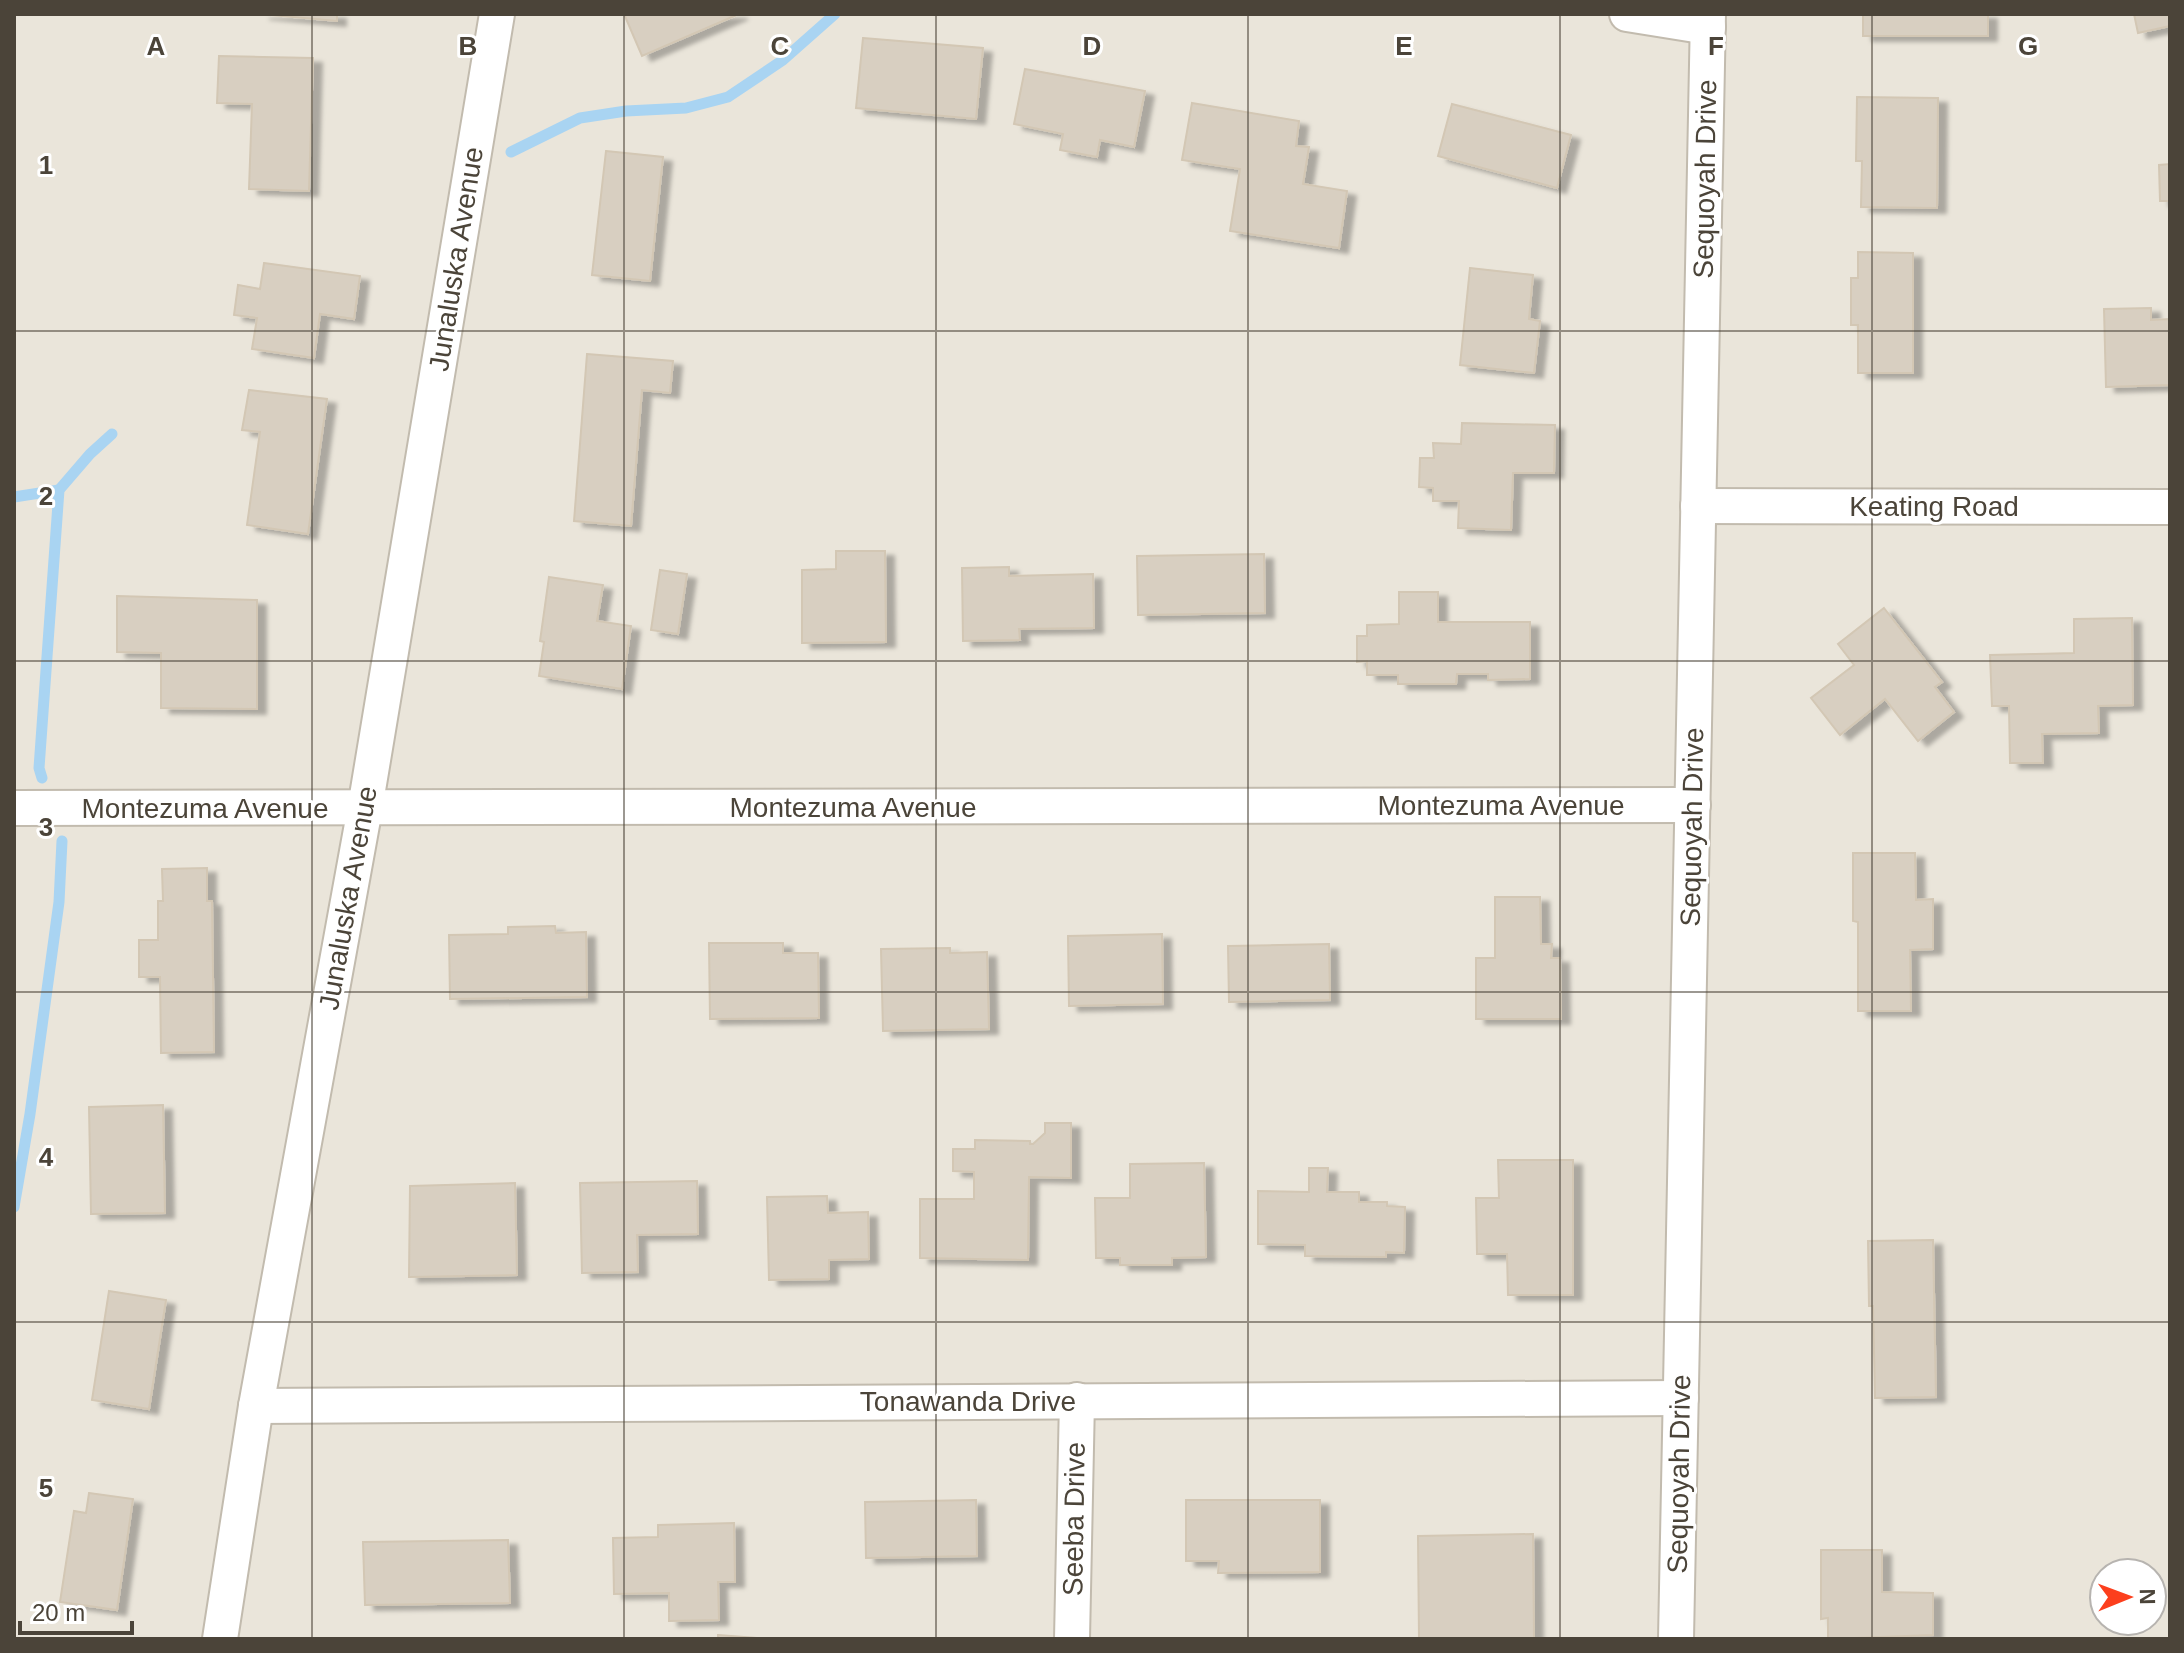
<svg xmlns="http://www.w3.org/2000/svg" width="2184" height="1653" viewBox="0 0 2184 1653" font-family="Arial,sans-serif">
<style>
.residential{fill:#eae5da;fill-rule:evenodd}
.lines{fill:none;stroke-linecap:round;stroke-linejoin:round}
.stream{stroke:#a9d4f2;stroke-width:11}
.building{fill:#d8cfc1;stroke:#d3c7b4;stroke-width:2;filter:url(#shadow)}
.street-casing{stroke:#c2bbae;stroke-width:38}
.street{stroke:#fff;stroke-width:34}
.grid{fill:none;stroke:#4b4439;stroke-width:2;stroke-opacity:0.55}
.labels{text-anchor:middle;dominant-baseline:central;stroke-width:6;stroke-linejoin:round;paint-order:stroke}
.street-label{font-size:28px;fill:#4b4439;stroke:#fff}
.grid-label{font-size:26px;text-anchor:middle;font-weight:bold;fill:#4b4439;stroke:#fff;stroke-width:6;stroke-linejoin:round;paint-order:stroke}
</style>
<defs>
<filter id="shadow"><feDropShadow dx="9" dy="5" stdDeviation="2" flood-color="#0004"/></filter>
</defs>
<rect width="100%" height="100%" fill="#f6f3ec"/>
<path class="residential" d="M14,14h2156v1625h-2156zM2104,1573h48v48h-48z"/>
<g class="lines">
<g class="stream">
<path d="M511,152l69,-34 46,-7 60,-3 42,-11 55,-37 52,-46"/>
<path d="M14,497l45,-7"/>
<path d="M42,778l-3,-10 20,-278 31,-36 22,-20"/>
<path d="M14,1207l16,-93 29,-212 3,-61"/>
</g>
</g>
<g class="building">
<path d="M260,14h77v7z"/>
<path d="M624,14h115l-97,42z"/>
<rect x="1863" y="14" width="125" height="22"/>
<path d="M2134,14h36v12l-32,7z"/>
<path d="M863,38l120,10 -7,71 -120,-11z"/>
<path d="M219,56l94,2 -4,133 -60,-2 3,-85 -35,-1z"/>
<path d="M1025,69l120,22 -11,56 -34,-7 -3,17 -37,-7 3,-16 -49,-10z"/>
<path d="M1857,97l81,1 -1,110 -76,-1 1,-46h-6z"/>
<path d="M1192,103l107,18 -3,25 13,1 -6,37 44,7 -8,57 -109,-17 10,-62 -58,-9z"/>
<path d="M1452,104l119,31 -14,53 -119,-32z"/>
<path d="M606,151l57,6 -13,124 -58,-6z"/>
<path d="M2170,164v37h-10l-1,-36z"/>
<path d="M1858,252l55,1v120h-55v-48h-7v-47h7z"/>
<path d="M264,263l96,13 -6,43 -34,-5 -6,44 -62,-9 5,-31 -23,-3 4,-30 22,4z"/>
<path d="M1470,268l63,7 -4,44 11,2 -6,52 -74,-8z"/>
<path d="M2151,308v12l19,-1v66l-64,2 -2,-78z"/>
<path d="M587,354l86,7 -3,32 -28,-3 -11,136 -57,-5z"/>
<path d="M249,390l78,9 -19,135 -61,-9 13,-93 -18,-2z"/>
<path d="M1462,423l93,2 -1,48h-41l-2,57 -53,-2 1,-27h-26v-13l-14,-1 1,-29h14l-1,-15 28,1z"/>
<path d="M836,551h49l1,91 -84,1v-73l34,-1z"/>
<path d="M1264,554l1,59 -127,2 -1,-59z"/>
<path d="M1009,567v9l84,-2 1,54 -75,1 1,11 -57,1 -1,-73z"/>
<path d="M660,570l27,4 -9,60 -27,-4z"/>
<path d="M549,577l54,8 -6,36 34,5 -9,63 -83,-13 5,-34 -4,-1z"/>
<path d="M1399,592h39v30h92v57l-42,1v-6h-31l-1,10h-58v-9h-31v-14l-10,1v-26h10v-11l32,-1z"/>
<path d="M117,596l140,4v109l-96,-1v-55l-44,-1z"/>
<path d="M1884,608l58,74 -7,5 19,25 -36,29 -33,-42 -45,36 -29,-37 43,-33 -16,-21z"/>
<path d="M2132,618l1,87 -35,1 1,27 -57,1 1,29h-33l-1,-57h-17l-2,-51 84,-2v-34z"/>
<path d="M1853,853h62l1,47 17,-1v50l-23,1 1,61h-53v-89l-5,-1z"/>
<path d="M207,868v33h5l2,151 -53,1 -1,-76h-21v-37h19v-39h5l-1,-32z"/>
<path d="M1495,897h45l1,47h11l-1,14h9l1,61h-85v-61h19z"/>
<path d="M555,926l1,7 30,-1 1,65 -137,2 -1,-64 59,-1v-7z"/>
<path d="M1162,934l1,70 -94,2 -1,-70z"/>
<path d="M709,943h74v10h35l1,65 -109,1z"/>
<path d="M1329,944l1,56 -101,2 -1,-56z"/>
<path d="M950,948v5l37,-1 2,77 -106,2 -2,-82z"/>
<path d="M163,1105l2,108 -74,1 -2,-107z"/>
<path d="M1045,1123h26v55l-42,-1 -1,83 -108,-2v-59h54v-27l-21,-1v-22h22v-9l55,1v3h3l12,-11z"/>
<path d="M1498,1160h75v135h-65l-1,-41h-30l-1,-56h23z"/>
<path d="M1204,1163l2,94 -34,1v7h-52v-7h-24l-1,-60h35v-34z"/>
<path d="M1309,1168h19l-1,24h32v10h28v4l18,1 -1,46 -18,-1v5l-81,-1v-11l-47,-1v-53l51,1z"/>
<path d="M697,1181l1,53 -61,1 1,37 -56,1 -2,-90z"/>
<path d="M515,1183l2,92 -108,2 1,-91z"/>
<path d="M827,1196l1,17 40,-1 1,47 -40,1v19l-60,1 -2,-83z"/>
<path d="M1933,1240l3,157 -61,1 -2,-92h-4l-1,-65z"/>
<path d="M109,1291l57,9 -17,109 -57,-9z"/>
<path d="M89,1493l44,6 -16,111 -57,-8 14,-91 12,2z"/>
<path d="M976,1500l1,56 -111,2 -1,-56z"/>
<path d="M1186,1500h134v72l-102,1 1,-12h-33z"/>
<path d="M734,1523l1,59h-17l1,38 -50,1v-28l-55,1 -1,-56 45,-1v-12z"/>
<path d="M1533,1534l1,105h-115l-1,-103z"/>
<path d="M508,1540l2,63 -145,2 -2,-63z"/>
<path d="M1821,1550h61v42l51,1v42l-105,4v-21l-7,1z"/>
<path d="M718,1635l51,4h-51z"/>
</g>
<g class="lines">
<g class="street-casing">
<g id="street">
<path d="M1627,14l81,13"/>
<path d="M1698,506l472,1"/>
<path d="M14,808l1679,-3"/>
<path d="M256,1406l1425,-8"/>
<path d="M220,1639l36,-233 109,-598 132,-794"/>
<path d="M1072,1639l5,-239"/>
<path d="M1676,1639l32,-1625"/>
</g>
</g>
<use href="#street" class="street"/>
</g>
<path class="grid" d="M312,14v1625M624,14v1625M936,14v1625M1248,14v1625M1560,14v1625M1872,14v1625M14,331h2156M14,661h2156M14,992h2156M14,1322h2156"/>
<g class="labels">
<g class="street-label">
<text transform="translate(1705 179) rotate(-89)">Sequoyah Drive</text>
<text transform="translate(456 259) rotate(-81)">Junaluska Avenue</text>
<text x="1934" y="506">Keating Road</text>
<text x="1501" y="805">Montezuma Avenue</text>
<text x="853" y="807">Montezuma Avenue</text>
<text x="205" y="808">Montezuma Avenue</text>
<text transform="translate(1692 827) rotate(-89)">Sequoyah Drive</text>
<text transform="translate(348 898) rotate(-80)">Junaluska Avenue</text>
<text x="968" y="1401">Tonawanda Drive</text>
<text transform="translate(1679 1474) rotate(-89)">Sequoyah Drive</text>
<text transform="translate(1074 1519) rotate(-89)">Seeba Drive</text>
</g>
</g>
<g class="grid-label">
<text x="156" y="55">A</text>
<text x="468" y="55">B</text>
<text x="780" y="55">C</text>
<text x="1092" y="55">D</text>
<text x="1404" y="55">E</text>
<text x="1716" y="55">F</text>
<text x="2028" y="55">G</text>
<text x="46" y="174">1</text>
<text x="46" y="505">2</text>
<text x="46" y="836">3</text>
<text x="46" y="1166">4</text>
<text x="46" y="1497">5</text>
</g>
<rect width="2184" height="1653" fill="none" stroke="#4b4439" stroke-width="32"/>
<g transform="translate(2128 1597) rotate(89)"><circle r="38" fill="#ffffff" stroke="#b7b4b0" stroke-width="2"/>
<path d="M0-6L14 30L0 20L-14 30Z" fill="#fc3f1d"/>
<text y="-12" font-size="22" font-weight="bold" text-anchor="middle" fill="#4b4439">N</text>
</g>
<path d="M20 1621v12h112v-12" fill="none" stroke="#4b4439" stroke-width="4"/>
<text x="32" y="1621" font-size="24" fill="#4b4439" stroke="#ffffff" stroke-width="6" paint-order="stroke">20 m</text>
</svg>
